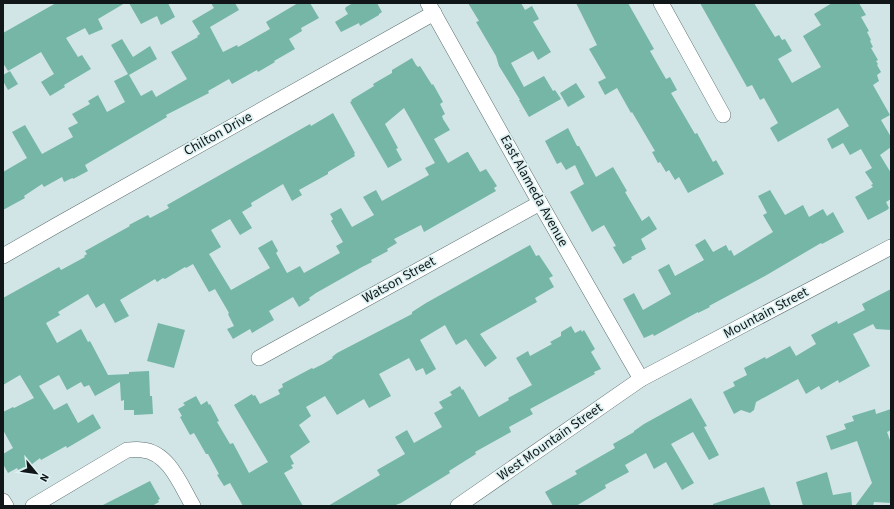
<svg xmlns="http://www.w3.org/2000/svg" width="894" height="509" viewBox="0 0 894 509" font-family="'Source Sans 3',sans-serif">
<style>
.building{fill:#75b6a6}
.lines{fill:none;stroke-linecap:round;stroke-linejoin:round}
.street-casing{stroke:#5d6f70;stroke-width:16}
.street{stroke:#fff;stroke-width:15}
.labels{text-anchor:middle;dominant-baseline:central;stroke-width:3.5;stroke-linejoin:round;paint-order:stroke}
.street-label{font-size:14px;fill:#111718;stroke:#dff2f3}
</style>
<rect width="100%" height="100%" fill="#d1e5e6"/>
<g class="building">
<path d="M56,3h69l-27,16 5,10 -14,6 -4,-7 -19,10 12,19 4,-2 9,14 -27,16 1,2 -15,9 -9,-14 13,-8 -13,-22 -33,19 -5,-8v-30z"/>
<path d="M129,3h39l7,14 -14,8 -4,-9 -16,8z"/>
<path d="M211,3h24l4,7 -29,17 13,25 14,-7 1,2 32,-18 -4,-7 32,-19h12l9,15 -18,10 1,3 -13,8 6,10 -21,12 1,1 -17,10 -1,-2 -25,14 -3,-5 -21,12 1,2 -43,22 1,2 -82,48 3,6 -15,8v-1l-3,1 -6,3 -2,-5 -18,10 -2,-3 -18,12 1,2 -22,12v-38l24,-14 -15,-26 13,-7 17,29 31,-17 -5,-9 10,-5 -6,-9 18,-10 -2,-3 10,-6 9,17 18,-10 -11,-21 14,-7 -17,-29 11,-6 11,18 17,-11 7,13 -28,16 12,21 11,-6 4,7 31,-18 -16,-27 27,-15 -1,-1 3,-2 -8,-13 22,-13z"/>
<path d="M353,3h24l5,9 -3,2v1l-19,11 -1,-3 -18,9 -6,-10 13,-8 -3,-5 1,-2z"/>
<path d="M468,3h53l4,7 7,-4 7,13 -6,3 18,30 -13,8 -5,-9 -22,12 13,24 20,-11 9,15 2,-1 6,9 -32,18 -10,-17h1l-21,-34 -3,-10 -20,-34 3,-1z"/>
<path d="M576,3h52l26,46 -4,2 16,28 4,-2 7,13 -6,3 24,41 2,-1 16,29 3,-2 8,14 -36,19 -9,-16 -4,3 -6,-10 -3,2 -6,-10 -2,1 -6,-11 3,-1 -23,-39 -1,1 -14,-25 -12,7 -7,-13 8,-4 -17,-29 8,-4z"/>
<path d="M700,3h54l21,34 4,-2 3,5 3,-1 7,12 -14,8 14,24 29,-16 -18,-31 18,-11 -7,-11 18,-11h27l7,12 -5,2 8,14 -2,1 4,8 -1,1 3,6 -2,1 7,12 -2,1 2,3 -1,1 4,7 -4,3 2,6 -6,4 17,30 -9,5 10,17v10l-11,8 11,18v26l-5,3 3,6 -2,2 -19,10 -13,-23 18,-10 -2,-2 2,-1 -8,-12 7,-4 -11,-19 -11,6 -7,-12 -11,6 -5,-10 22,-13 -11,-18 -60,34 -8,-14 8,-5 -14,-25 -4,2 -8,-15 -5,2z"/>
<path d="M412,58l4,7 2,2 2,-1 12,19 1,-1 10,18 -3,2 5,10 -3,2 1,3 7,11 -16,9 14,24 19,-11h1l12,20 6,-3 11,17 -3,2 2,3 -72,41 -3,-7 -27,14 3,4 -10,6 1,2 -17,9 1,2 -10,5 -46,26 -7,5 1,2 -11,7 -6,-10 -24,14 5,9 -22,13 -2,-4 -17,10 -6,-10 7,-3 -6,-12 1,-1 -14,-24 -6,3 -16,-28 -7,4 -1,-1 -20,12 -2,-1 -6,4 -2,-3 -35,21 9,16 -14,7 -11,-20 -8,5 -8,-14 -30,18 2,3 -14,8 11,20 24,-14 7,13 2,-1 18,34 21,-1v-2l20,-1 1,25h2l1,18 -19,1v-5h-10v-10l-3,1 -1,-19 -25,14 -6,-11 -5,2 -3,-5 -14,8 -8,-15 -20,11 15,24 13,-7 11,20 15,-9 8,14 -34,20 -1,-2 -25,14 -1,-2 -13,10 -3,-1 -6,3 -1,-2 -9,5 -5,-9v-10l10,-6 -10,-18v-18l10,-5 1,1 20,-10 -14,-23 -17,10v-87l56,-31 2,3 24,-13 -1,-1 3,-2 -2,-3 45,-25 -1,-1 19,-10 2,3 19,-10 -2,-3 143,-81 1,2 22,-13 22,40 -1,1 1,2 -27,16v2l-29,16 3,5 -10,6 -9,-17 -32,19 1,3 -10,6 10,16 -12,7 -10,-16 -19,11 10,17 -12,7 22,36 39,-22 -12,-20 14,-8 6,11 -2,2 11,20 13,-7 4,7 36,-20 -4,-7 7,-4 -12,-21 2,-2 -3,-5 11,-6 11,19 22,-12 -11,-18 13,-7 6,11 47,-26 -4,-7 10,-5 -31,-55 -19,16 13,24 -2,1 6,11 -14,8 -38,-66 2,-1 -1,-1 23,-14 -1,-2 19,-11v-3z"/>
<path d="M10,71l8,13 -10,6 -5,-9v-6z"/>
<path d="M576,83l9,14 -17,10 -8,-14z"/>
<path d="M568,128l9,18h2l17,31 17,-10 14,24 -2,1 17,29 7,-5 8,13 -16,10 5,10 -15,8 1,2 -9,5 -10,-17 3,-1 -12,-21 -12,7 -22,-40 14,-8 -9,-19 -9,5 -5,-8 -4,2 -12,-23z"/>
<path d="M770,190l15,25 18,-10 6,12 14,-8 4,7 6,-4 11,20 -22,12 -1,-1 -56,33 -56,30 1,1 -12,6v-1l-44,24 -1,-2 -9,4 -21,-39 11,-6 9,17 28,-16 -13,-24 11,-6 6,12 29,-16 -9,-15 10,-6 8,13 13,-7 3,6 2,-1 3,6 39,-24 -10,-17 4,-2 -9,-17z"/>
<path d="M530,245l6,11 3,-1 14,21 -4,2 5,9 -19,11 2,4 -57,32 17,24 -12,9 -19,-28 -10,6 -11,-20 -25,15 16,29 -10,6 -3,-7 -7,3 -7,-13 -30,16 12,22 -22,12 -5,-9 -27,16 -12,-19 -19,11 5,9 -12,9 11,17 -20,14 4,8 -3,1 2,3 -9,5 19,33h-60l-13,-23 -6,3 -7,-11 2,-1 -11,-20h-2l-12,-21 -4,2 -10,-18 2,-1 -4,-7 7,-4 -2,-2 13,-7 5,9 6,-4 2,4 1,-1 9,17 -2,1 13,22 3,-1 16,30 19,-11 -34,-57 18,-11 1,2 2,-1 5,9 20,-10 -2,-4 5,-3 -1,-3 30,-16 1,1 10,-5 10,-6 -1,-1 5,-4 75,-39v-2l14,-9z"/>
<path d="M891,289v41l-15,-1 -3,-5 -20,10 17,32 -31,17 -1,-3 -17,10 -2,-4 -13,8 -8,-15 -42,23 -2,8 -4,3 -9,-3 -7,4 -11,-22 12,-6 -2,-4 14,-7 -3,-7 21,-11 1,2 24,-13 6,10 20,-12 -5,-9 26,-14 1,3 27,-14 -3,-6z"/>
<path d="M158,323l27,7 -11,38 -27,-7z"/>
<path d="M571,326l4,7 6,-3 1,2 2,-2 11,19 -4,3 10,17 -7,3 1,2 -65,35 3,5 -24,13 2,5 -36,20 1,2 -27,17 1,2 -49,30 -8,3h-65l52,-31 -3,-5 28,-16 -10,-17 12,-7 7,13 28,-16 -8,-14 9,-5 -4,-6 13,-7 -2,-3 10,-6 2,4 1,-1 16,28 30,-17 -1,-2 24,-13 -16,-27 12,-7 2,5 22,-12 -2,-2 11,-6v-4z"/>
<path d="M691,398l16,28 -3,1 15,28 -10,5 -16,-28 -22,12 23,39 -12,7 -16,-28 -12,7 -8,-16 -21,12 4,7 -24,13 1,3 -30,18h-23l-8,-14 32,-18 -2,-3 40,-23 -2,-4 21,-12v-1l10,-7z"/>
<path d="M875,409l1,5 15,-5v21l-4,2 4,11v60l-17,-1 -1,4h-18l17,-23 -15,-42 -26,9 -5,-14 20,-7 -2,-5 10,-3 -2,-5z"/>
<path d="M827,472l6,23 18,-3 1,14h-49l-7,-24z"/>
<path d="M150,481l10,18 -2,1 1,2 -7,4h-51z"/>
<path d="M764,487l7,19h-58v-2z"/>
</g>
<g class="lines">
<g class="street-casing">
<g id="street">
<path d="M428,3l112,200 101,176"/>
<path d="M661,3l62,112"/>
<path d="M3,256l54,-31 377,-212"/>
<path d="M259,358l281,-155"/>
<path d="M3,501l3,5"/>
<path d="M33,506l94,-56c5,0 10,-1 15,0 27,2 39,36 51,56"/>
<path d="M458,506l183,-127 250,-132"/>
</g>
</g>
<use href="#street" class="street"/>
</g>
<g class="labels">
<g class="street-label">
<text transform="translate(218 134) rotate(-29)">Chilton Drive</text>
<text transform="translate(534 191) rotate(61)">East Alameda Avenue</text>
<text transform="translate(399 280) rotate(-29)">Watson Street</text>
<text transform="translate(766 313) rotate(-28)">Mountain Street</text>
<text transform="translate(550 442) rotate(-35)">West Mountain Street</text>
</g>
</g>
<rect width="894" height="509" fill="none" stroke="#111718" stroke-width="8"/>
<g transform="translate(36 473) rotate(119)" stroke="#dff2f3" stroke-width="3" paint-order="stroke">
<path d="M0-3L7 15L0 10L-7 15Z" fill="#111718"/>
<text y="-6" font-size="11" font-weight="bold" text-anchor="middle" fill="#111718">N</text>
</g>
</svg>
